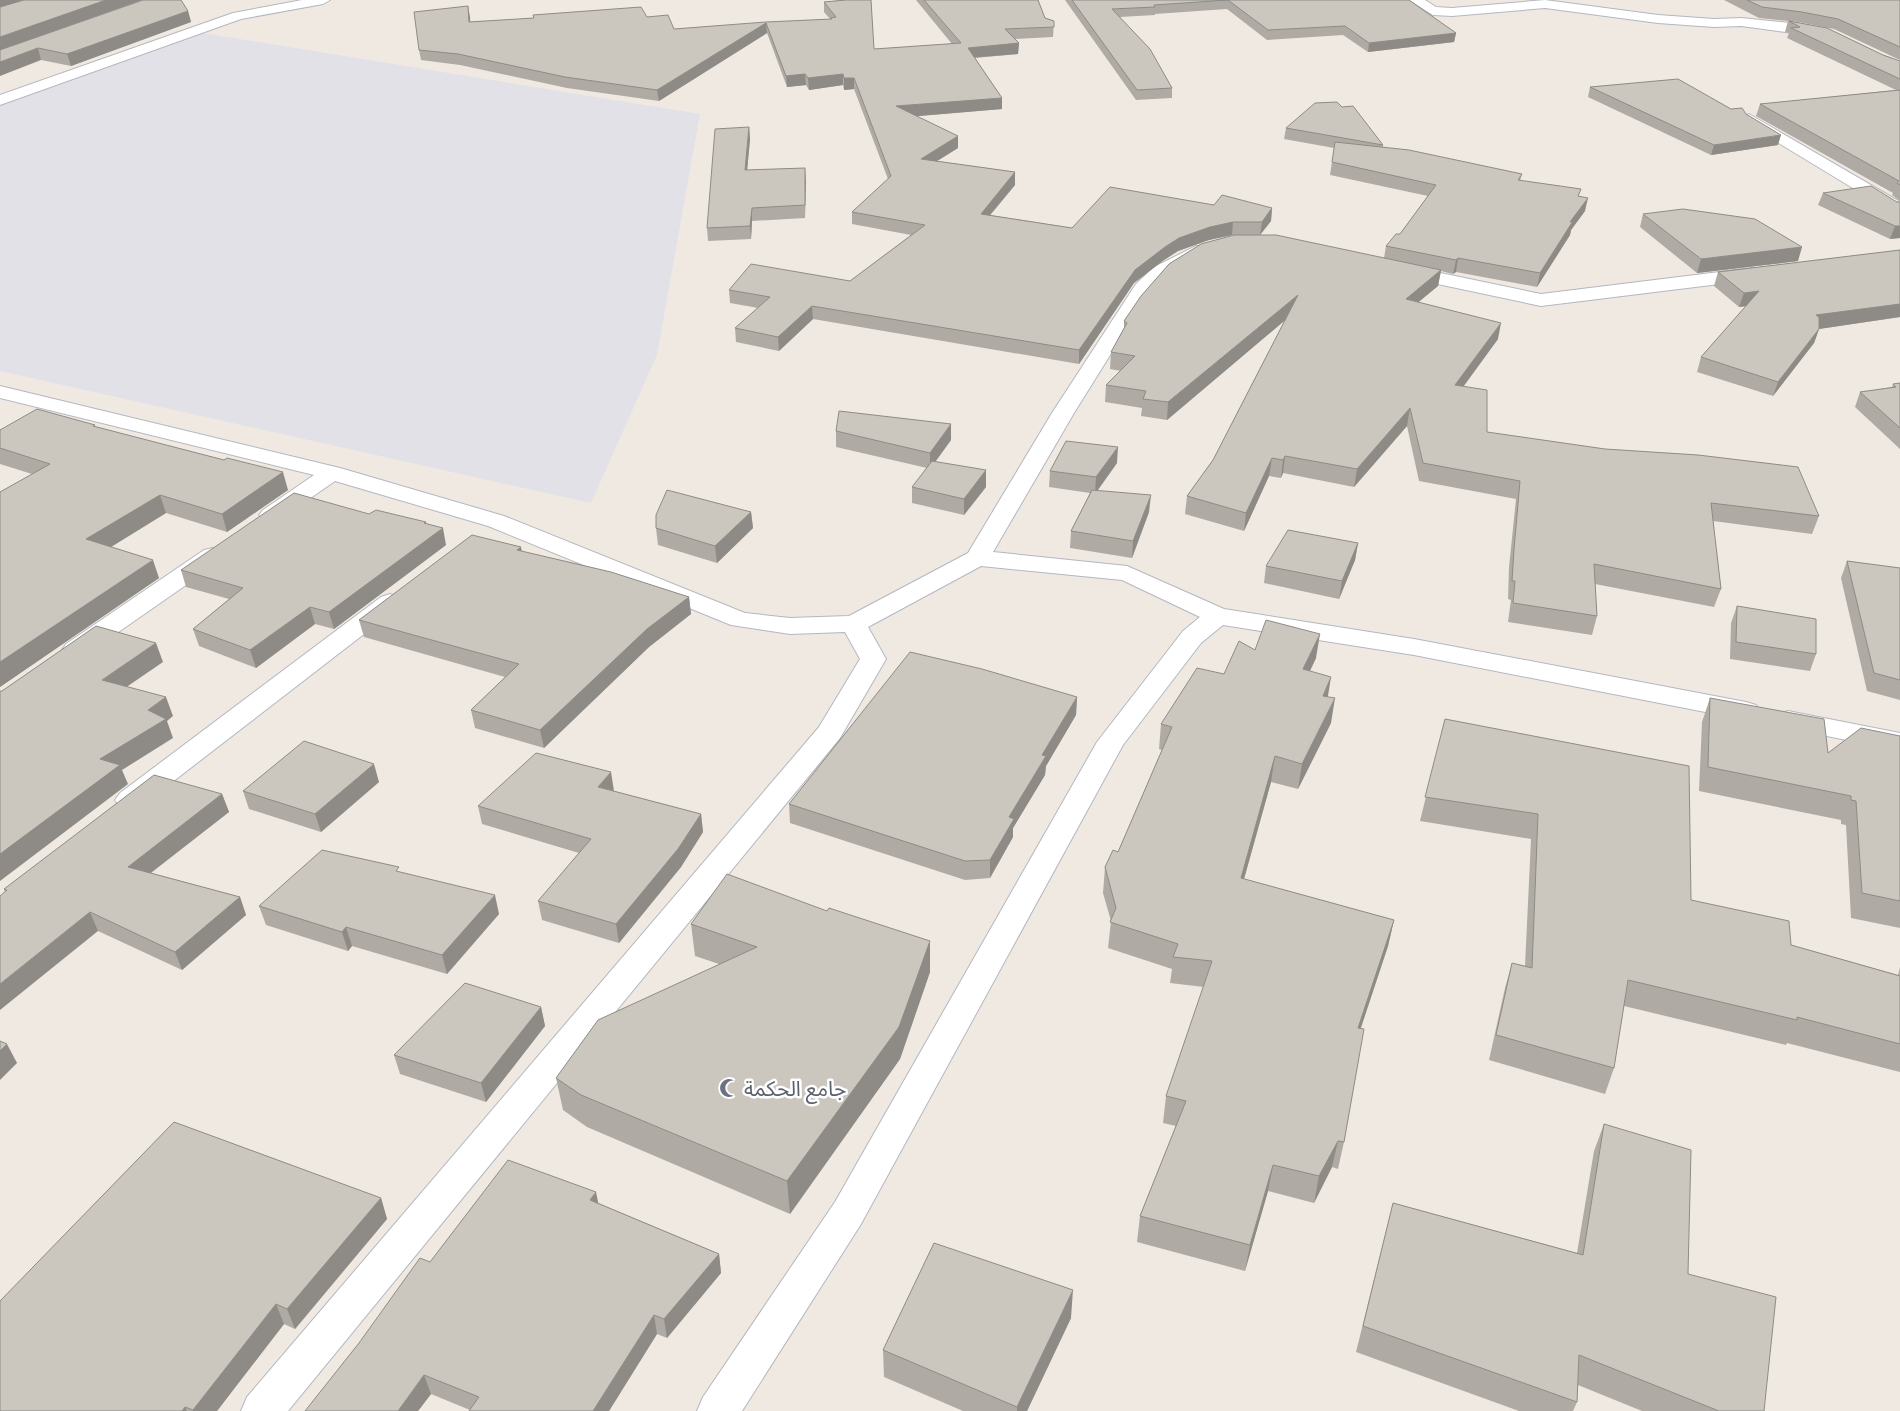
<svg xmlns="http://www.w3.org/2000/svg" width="1900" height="1411" viewBox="0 0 1900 1411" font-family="'IBM Plex Sans','Noto Sans Arabic',sans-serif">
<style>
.industrial{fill:#e3e1e8}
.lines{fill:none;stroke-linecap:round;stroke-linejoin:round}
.minor-casing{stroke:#b4b7c1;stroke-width:2}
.minor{fill:#fff;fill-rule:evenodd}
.wall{fill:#afaba4}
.shaded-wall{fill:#8e8b86}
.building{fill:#cbc7bf;stroke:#8e8b86}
.labels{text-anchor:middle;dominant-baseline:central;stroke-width:5;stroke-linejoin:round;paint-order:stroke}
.near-worship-label{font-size:21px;fill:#5b616d;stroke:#fff;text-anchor:start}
</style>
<rect width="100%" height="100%" fill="#efe9e1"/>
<path class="industrial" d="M203,33l497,81 -43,241 -66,148 -591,-132v-265z"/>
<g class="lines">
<g class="minor-casing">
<g id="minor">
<path d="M302,0h28l-7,4 -82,15 -241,86v-10l233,-82z"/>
<path d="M1409,0h16l11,7 16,1 93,-8 113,15 56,4 27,-1 58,6 30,6 2,3 -7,4 -83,-11 -27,1 -56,-4 -113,-15 -93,8 -19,-1z"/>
<path d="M1749,114l151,88v12l-6,-1 -150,-91 -3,-3z"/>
<path d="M1196,246l6,1 3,4 -3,4 -34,20 -18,16 -76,122 -81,139 134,14 97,43 190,30 332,63 10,3 4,6 -4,6 -10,3 -332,-65 -191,-30 -22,18 -78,102 -262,479 -119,187h-45l6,-14 132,-195 262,-460 86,-111 17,-14 -78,-37 -141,-14 -113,61 18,32 -46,79 -552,673h-47l6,-14 572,-670 41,-68 -15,-27 -55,2 -59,-9 -243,-99 -153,-45 -56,39 -8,2 -8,-2 -4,-5 4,-5 51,-35 -314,-77v-12l340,82 164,48 241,97 45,5 59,-2 119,-63 84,-140 84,-129 18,-17z"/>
<path d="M1402,265l139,29 211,-26 7,2 2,4 -2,4 -7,2 -211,26 -146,-31 -2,-4 2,-4z"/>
<path d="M213,548l9,2 3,5 -3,5 -138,96 -9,2 -9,-2 -4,-6 4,-6 138,-94z"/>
<path d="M390,594l9,3 4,5 -4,5 -259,200 -10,3 -10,-3 -5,-7 5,-7 261,-196z"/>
<path d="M1788,711l112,22v18l-122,-25 -4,-6 4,-6z"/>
</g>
</g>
<use href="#minor" class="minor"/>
</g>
<g class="wall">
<path d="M0,0h142l-77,27 123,-16 3,11 -120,44 -30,-6z"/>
<path d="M841,0h30l3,49 78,-5 -36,-44h122l7,18 9,3 -1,16 -38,2 4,4 -1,11 -43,4 27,40v11l-85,7 41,32 -21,13 78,11v13l-25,30 82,13 142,-23 58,3 -1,13 -11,14 124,23 2,-12 14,-12 28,-38 -98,-21 4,-27 -50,-9 2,-11 56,-21 41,38v2l139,27 -2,7 59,15 6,15 -14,19 -1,5 -33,52 -81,-15 -3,2 -12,-3 -3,15 -20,16 80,37 -35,48 24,45 332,84 -7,18 -99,-13 8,68 -7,18 -119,-23 2,32 -5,19 -84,-13 3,-22 -3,-1 1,-32 7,-68 -97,-18 -12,-55 -53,61 -71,-14 -2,5 -12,-2 -25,55 -59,-17 2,-18 26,-36 72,-140 -118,100 -26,-4 1,-8 -37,-6 1,-17 15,-14 -11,-2 1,-17 13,-24v-7l132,-86h-24l-23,5 -31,11 -14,9 -30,23 -55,81 -266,-45 -34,32 -43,-9 -1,-14 23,-20 -28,-5 -1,-13 121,-9 61,-46 -59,-11v-12l36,-33 -34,-90 -10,1 -1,-5 -34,5 -3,-5 -19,2 -20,-54 -108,68 -92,-13 -107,-23 -39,-5 -2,-10 49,-44 2,16 64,-4 -1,-3 114,2 27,12 156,-10 -6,-7v-10z"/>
<path d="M1065,0h344l47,33 -2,9 -86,10 -25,-17 -76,5 -40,-31 -72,5v1l-35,2 52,71v10l-36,2z"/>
<path d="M1724,0h176v60l-66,-31 -35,-7 -9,-1 110,40v140l-8,-6 1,-2 -137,-77 4,-12 136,-14 -109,-52 2,-5 -4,-1 3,-11 -29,-3z"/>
<path d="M1590,87l141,22 15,5 32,31 -67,10 -123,-58z"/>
<path d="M749,127l1,12 -3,31 58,-2v50l-53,3 -1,18 -43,2 -1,-13z"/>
<path d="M1823,193l77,9v36l-10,1 -72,-34z"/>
<path d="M1643,214l155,47 -101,12 -57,-46z"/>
<path d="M1900,250v67l-81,12 -5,14 -41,53 -76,-24 4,-15 45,-51 -7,1 -25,-21 4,-14z"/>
<path d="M1900,383v66l-45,-42 5,-15 32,-5 1,-3z"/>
<path d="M96,427l192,63 -61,42 -61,-19 -55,34 48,31 -159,109v-195l32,-18 -32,-10v-34z"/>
<path d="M836,431l115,9 -16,22 51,25 -22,28 -52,-12v-16l15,-19 -91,-21z"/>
<path d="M1117,463l-20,28 52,21 -17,46 -62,-10 1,-17 19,-38 -41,-6 1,-16z"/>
<path d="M751,512l2,16 -36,35 -59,-18 -2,-17z"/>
<path d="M369,514l58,10 19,21 -112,84 -19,-5 -59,44 -57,-22 -6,-17 36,-30 -43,-12 -5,-17z"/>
<path d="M1358,543l-3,17 -16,39 -75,-16 2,-17z"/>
<path d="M522,552l167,45 2,17 -42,33 -105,101 -69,-20 -4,-18 34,-33 -141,-40 -5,-17z"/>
<path d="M1847,561l53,7v132l-33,-9 -26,-113z"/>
<path d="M1737,606l79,48 -6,17 -80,-12 1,-36z"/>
<path d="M1255,650l61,8 -6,13 18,26 3,26 -33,66 -27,-7 -27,97 150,41 -6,26 -27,82 -17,114 -6,27 -6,-2 -18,36 -46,-12 -23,80 -108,-29 3,-26 36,-90 -13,-3 3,-27 38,-109 -34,-4 2,-14 -64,-21 3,-27 -8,-28 2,-26 13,-15 44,-102 -3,-1 2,-25 63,-50z"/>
<path d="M1077,697l-1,18 -30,51 -1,9 -32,53v9l-23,41 -25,2 -175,-57 -1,-19z"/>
<path d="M1710,698l118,55 72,-17v192l-49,-10 -5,-93 -5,-1v-4l-142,-29 3,-69z"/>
<path d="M1445,719l246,181 100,45 107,30 2,-8v105l-113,-29 -1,2 -162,-39 -10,62 -9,26 -116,-34 16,-72 7,-25 13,3 6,-127 -111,-18z"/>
<path d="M379,782l-58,50 -72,-23 -6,-18z"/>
<path d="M614,791l87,23 2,18 -22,35 -62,76 -77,-23 -4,-19 41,-48 -97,-29 -4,-18z"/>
<path d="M222,794l7,18 -78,61 89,24 6,18 -64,55 -84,-39 -93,-39 -1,-3z"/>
<path d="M400,872l99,42 -52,60 -95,-28 -4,5 -82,-26 -7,-19z"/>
<path d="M691,924l239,48 -30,87 -110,155 -203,-87 -24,-17 -7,-32 163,-114 -24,-8z"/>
<path d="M541,1007l4,19 -59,76 -86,-28 -6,-19z"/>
<path d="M1604,1124l160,287h-122l-64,-26 -1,17 -4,9h-54l-163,-59 37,-149 184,50 17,-102z"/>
<path d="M381,1198l6,21 -92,110 -11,-5 -67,87h-217z"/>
<path d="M598,1203l121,51 2,19 -54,65 -10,-4 -48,77h-140l1,-1 -39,-16 -13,17 12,-149z"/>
<path d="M1071,1318l-44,93h-64l-79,-34 -1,-27z"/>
</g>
<g class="shaded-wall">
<path d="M0,0h23l-23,8z"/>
<path d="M106,0h36l-142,50v-13z"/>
<path d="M468,6l2,11 1,15 -2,-10z"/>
<path d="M188,11l3,11 -120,44 -4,-12z"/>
<path d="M766,23l1,10 -108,68 -2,-11z"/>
<path d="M1456,33l-2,9 -86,10 1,-9z"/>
<path d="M1019,43l-1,11 -50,4v-10z"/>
<path d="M38,48l3,12 -41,16v-14z"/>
<path d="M805,74l1,11 -19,2 -1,-11z"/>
<path d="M843,74v11l-34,5 -1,-12z"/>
<path d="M844,78h10v11l-10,1z"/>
<path d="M1002,98v11l-106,9v-12z"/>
<path d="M749,127l1,12 -4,44 -1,-13z"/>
<path d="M1781,135l-3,10 -67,10 3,-10z"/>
<path d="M958,136v12l-37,23v-12z"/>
<path d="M805,168l1,13 -1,37z"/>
<path d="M1015,172v13l-34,41v-12z"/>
<path d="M1588,198l-3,13 -14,19 -1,5 -33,52 3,-14 30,-51z"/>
<path d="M752,208v13l-1,18 -1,-13z"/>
<path d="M1272,208l-1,13 -11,14 2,-13z"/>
<path d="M1233,222l-1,13 -23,5 -31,11 -14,9 -30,23 -55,81v-14l56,-80 30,-23 14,-9 31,-11z"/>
<path d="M1895,226h5v12l-10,1z"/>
<path d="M1802,247l-4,14 -101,12 4,-14z"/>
<path d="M1458,258l-2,14 -3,2 3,-14z"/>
<path d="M1441,270l-3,16 -35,29 3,-16z"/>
<path d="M1759,291l-4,14 -16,2 5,-14z"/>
<path d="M1298,295l-2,16 -129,109 1,-18z"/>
<path d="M1900,304v13l-88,13 4,-15z"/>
<path d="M812,306l1,13 -34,32 -1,-14z"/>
<path d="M1501,323l-3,16 -46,63 3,-17z"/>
<path d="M1819,329l-5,14 -41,53 5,-14z"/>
<path d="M1410,408l-3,18 -53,61 3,-18z"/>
<path d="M951,424v16l-21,29v-16z"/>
<path d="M1118,447l-1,16 -22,31 1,-17z"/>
<path d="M1285,456l-2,17 -2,5 2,-18z"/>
<path d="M1272,458l-3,18 -25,55 2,-18z"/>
<path d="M986,470v17l-22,28v-16z"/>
<path d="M283,472l5,18 -61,42 -5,-18z"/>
<path d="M160,495l6,18 -73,45 -7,-19z"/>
<path d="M1151,495l-2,17 -17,46 1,-17z"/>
<path d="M751,512l2,16 -36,35 -2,-17z"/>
<path d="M426,522l4,15 13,-9 3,17 -112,84 -5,-17z"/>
<path d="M1358,543l-3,17 -16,39 3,-18z"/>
<path d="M521,547l3,17 -7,-14z"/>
<path d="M153,560l6,18 -159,109v-25z"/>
<path d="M689,597l2,17 -42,33 -105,101 -4,-18 107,-101z"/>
<path d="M310,607l5,17 -59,44 -6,-18z"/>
<path d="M1320,634l-4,24 -17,36 4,-25z"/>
<path d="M156,643l7,19 -54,37 -7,-19z"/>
<path d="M1331,677l-4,25 -4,-6z"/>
<path d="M166,697l7,19 -6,5 6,17 -51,32 6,14 -128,97v-27l148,-144z"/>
<path d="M1077,697l-1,18 -30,51 -1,9 -32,53v9l-23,41v-18l19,-43 33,-62z"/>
<path d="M1335,698l-4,25 -33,66 4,-25z"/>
<path d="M1275,756l-4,26 -34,122 4,-26z"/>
<path d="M374,764l5,18 -58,50 -6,-18z"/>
<path d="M611,772l3,19 -16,-4z"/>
<path d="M222,794l7,18 -94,73 -7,-18z"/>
<path d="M701,814l2,18 -22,35 -62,76 -3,-19z"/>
<path d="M495,895l4,19 -52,60 -5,-19z"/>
<path d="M240,897l6,18 -64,55 -7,-18z"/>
<path d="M90,912l8,19 -98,79v-26z"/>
<path d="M1394,920l-6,26 -36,108 6,-26z"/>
<path d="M346,927l6,19 -4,5 -6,-19z"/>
<path d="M930,941v31l-30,87 -110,155 -3,-33z"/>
<path d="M541,1007l4,19 -59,76 -5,-19z"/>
<path d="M7,1044l10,19 -17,17v-29z"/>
<path d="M1338,1141l-6,26 -18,36 5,-27z"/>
<path d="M1273,1165l-5,26 -23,80 5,-26z"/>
<path d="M596,1192l4,19 -10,-11z"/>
<path d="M381,1198l6,21 -92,110 -8,-20z"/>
<path d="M719,1254l2,19 -54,65 -3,-19z"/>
<path d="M1073,1290l-2,28 -44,93h-10v-4z"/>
<path d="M276,1304l8,20 -67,87h-24v-1z"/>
<path d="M654,1315l3,19 -48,77h-16z"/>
<path d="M424,1375l7,19 -13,17h-20z"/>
<path d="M185,1407l2,4h-5z"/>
</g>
<g class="building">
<path d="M24,0h82l-106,37v-30z"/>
<path d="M143,0h38l7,11 -121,43 -29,-6 -38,14v-12z"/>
<path d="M846,0h25l3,49 87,-6 -37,-43h114l7,18 9,3v6l-49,2 14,14 -51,5 34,50 -106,8 62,30 -37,23 94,13 -34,42 91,14 38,-41 104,18 8,-10 50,13 -10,14h-29l-23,5 -31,11 -14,9 -30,23 -56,80 -267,-44 -34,31 -43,-9 35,-31 -41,-7 22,-26 99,17 75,-56 -73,-13 39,-36 -37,-98h-10l-1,-4 -35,4 -3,-4 -19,2 -20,-53 -109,67 -92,-13 -107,-23 -39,-4 -5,-38 54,-6 1,16 65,-4 -1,-3 108,-8 6,10 21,-2 6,14 92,-7 66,-3 -1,-1 5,-1 -12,-15z"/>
<path d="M1072,0h337l47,33 -87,10 -24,-17 -77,4 -40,-30 -74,5 1,2 -43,2 38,40 22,39 -35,2z"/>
<path d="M1747,0h153v47l-62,-28 -36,-7 -40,-5z"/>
<path d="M1789,21l38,7 56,27 17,6v18l-109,-51 9,-1z"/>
<path d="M1678,79l53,30 11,-1 4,6 35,21 -67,10 -124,-58z"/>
<path d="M1900,90v95l-3,-2 2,-2 -139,-77z"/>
<path d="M1337,102l5,5 11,-1 30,39 -97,-17 29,-25z"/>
<path d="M749,127l-4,43 60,-2v37l-53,3 -2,18 -43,2 8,-99z"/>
<path d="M1335,142l74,8 113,24 -4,6 63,9 -3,7 10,2 -18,24 3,-1 -33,52 -82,-15 -2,2 -70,-14 10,-12h4l36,-49 -104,-23z"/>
<path d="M1871,186l26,16h3v24h-5l-72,-33z"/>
<path d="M1683,209l72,10 47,28 -101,12 -58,-45z"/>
<path d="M1234,235h42l165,35 -35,29 95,24 -46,62 32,5v42l118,17 93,6 100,12 21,49 -108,-13 10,86 -127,-25 3,52 -84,-13 2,-22h-3l2,-32 6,-68 -97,-18 -13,-55 -53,61 -72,-13 -2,4 -11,-2 -26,55 -59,-17 26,-36 85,-165 -130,107 -25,-3 3,-8 -40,-6 29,-29 -24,-4 16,-29 -3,-2 17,-25 28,-32 32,-20z"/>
<path d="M1900,250v54l-84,11 3,2v12l-41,53 -77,-25 58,-66 -15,2 -26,-21z"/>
<path d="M1900,383v45l-40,-36 36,-5 -3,-3z"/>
<path d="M37,409l58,16 -2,1 131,34 3,-2 56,14 -61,42 -62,-19 -74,44 67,21 -153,102v-170l50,-28 -50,-16v-18z"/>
<path d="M839,411l112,13 -21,29 -94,-22z"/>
<path d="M1066,441l52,6 -22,30 -46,-6z"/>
<path d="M932,461l54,9 -22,29 -52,-12z"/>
<path d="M667,490l84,22 -36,34 -59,-18v-13z"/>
<path d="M1092,490l59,5 -18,46 -62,-10z"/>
<path d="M294,493l75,21 7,-4 50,12 -2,1 19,5 -114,84 -19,-5 -60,43 -57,-21 50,-41 -62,-18z"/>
<path d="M1288,530l70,13 -16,38 -76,-15z"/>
<path d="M472,535l49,12 -4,3 94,22 78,25 -42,32 -107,101 -69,-20 48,-46 -160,-44z"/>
<path d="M1847,561l53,7v112l-26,-7z"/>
<path d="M1737,606l79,13v35l-80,-12z"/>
<path d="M1266,620l54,14 -17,35 28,8 -8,19 12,2 -33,66 -27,-8 -34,122 153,42 -36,108 6,1 -20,113 -6,-1 -19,35 -46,-11 -23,80 -110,-29 46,-115 -20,-5 46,-135 -39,-4 5,-13 -68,-22 6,-14 -11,-41 8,-17 5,2 54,-125 -11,-3 36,-56 27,6 15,-33 16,9z"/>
<path d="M96,626l60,17 -54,37 64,17 -18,13 18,9 -66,40 20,6 -120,89v-163h2z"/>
<path d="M910,652l72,17 95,28 -35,58 4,1 -37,61 5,2 -24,41 -25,1 -176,-57z"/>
<path d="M1710,698l114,21 4,34 33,-25 39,8v165l-38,-8 -6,-92 -5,-1v-4l-143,-29z"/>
<path d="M1445,719l244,47 2,134 98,21 2,24 109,31v68l-103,-27v3l-169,-40 -14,88 -118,-33 16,-72 20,5 6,-154 -113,-17z"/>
<path d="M304,741l70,23 -59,50 -72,-23z"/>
<path d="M536,753l75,19 -13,15 103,27 -23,35 -62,75 -78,-23 53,-62 -113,-33z"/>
<path d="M154,775l68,19 -94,73 112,30 -65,55 -85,-40 -90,72v-88l7,-6 -3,-1z"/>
<path d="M322,850l77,17 -3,4 99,24 -53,60 -96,-28 -4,5 -83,-26z"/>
<path d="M727,874l100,37 2,-3 101,33 -31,86 -112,154 -206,-86 -25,-17 42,-58 159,-73 -66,-23z"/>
<path d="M465,983l76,24 -60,76 -87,-28z"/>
<path d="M0,1041l7,3 -7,7z"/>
<path d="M174,1122l207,76 -94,111 -11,-5 -83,106 -8,-3 -3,4h-182v-110z"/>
<path d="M1604,1124l87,26 -3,124 88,23 -12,114h-45l-140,-56 -2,47 -214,-76 30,-123 190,52z"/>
<path d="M508,1160l88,32 -6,8 129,54 -55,65 -10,-4 -61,96h-124l10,-14 -55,-22 -26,36h-93l54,-68 61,-85 10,4z"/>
<path d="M934,1243l139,47 -56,117 -134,-57z"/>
</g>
<defs>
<g id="mosque-bare" transform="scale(1.5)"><path d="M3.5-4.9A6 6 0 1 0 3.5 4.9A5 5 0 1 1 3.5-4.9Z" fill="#6b7280" stroke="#fff" stroke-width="2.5" paint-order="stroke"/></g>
</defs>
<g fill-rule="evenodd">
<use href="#mosque-bare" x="729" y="1088"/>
</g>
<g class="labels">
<g class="near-worship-label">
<text x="744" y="1088">جامع الحكمة</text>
</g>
</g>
</svg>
